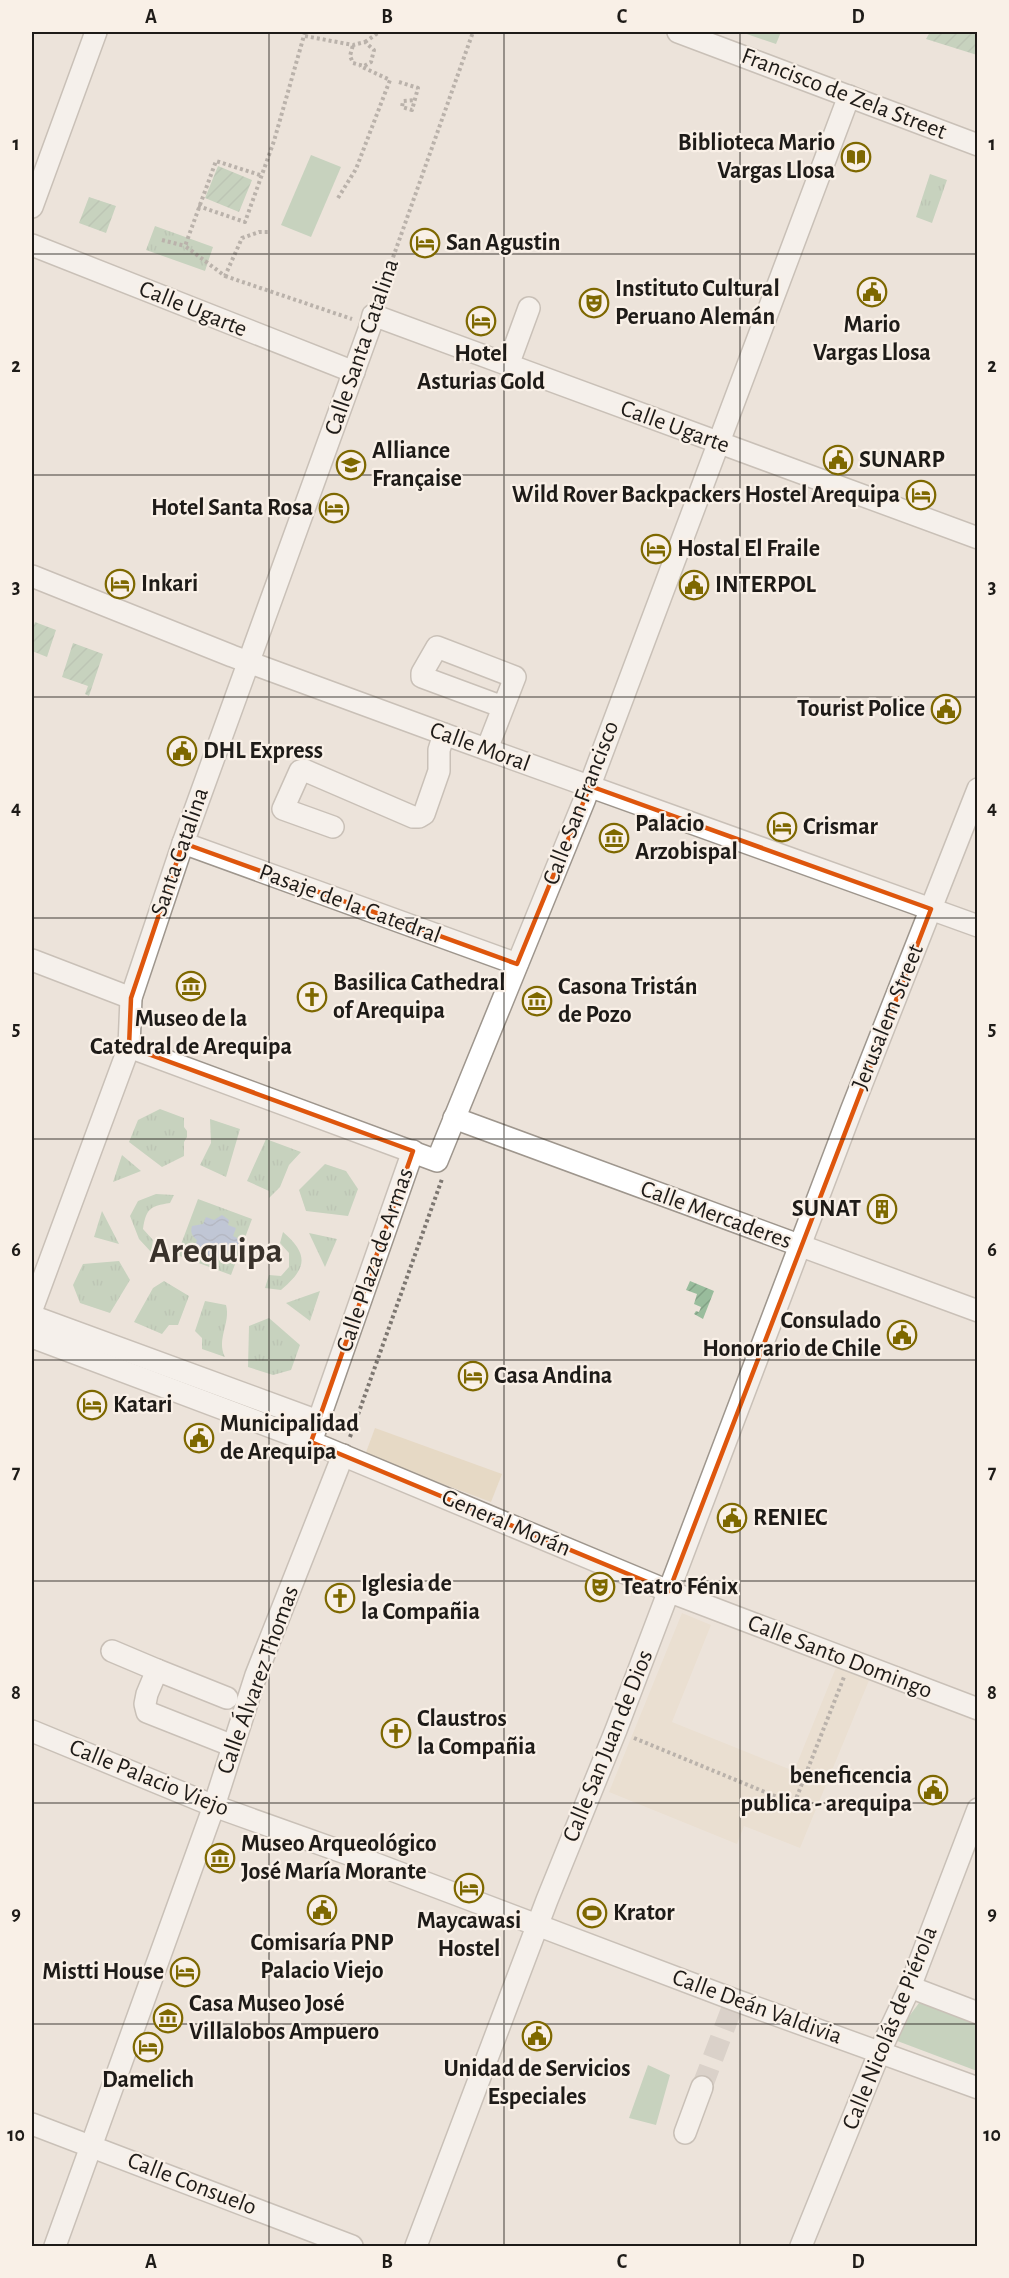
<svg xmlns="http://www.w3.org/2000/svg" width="1009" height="2278" viewBox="0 0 1009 2278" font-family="'Alegreya Sans',sans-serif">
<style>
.commercial{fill:#e6d9c5}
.grass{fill:url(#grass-tufts)}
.park{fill:#99bc9c}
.garden{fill:url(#garden-furrows)}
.water{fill:url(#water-waves)}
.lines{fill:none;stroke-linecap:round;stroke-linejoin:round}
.minor-tunnel{stroke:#c3bbb3;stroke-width:21;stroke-dasharray:21 10;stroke-linecap:butt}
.minor-casing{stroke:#9e968d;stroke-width:24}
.path{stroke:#7d7771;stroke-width:4;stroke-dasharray:3 3;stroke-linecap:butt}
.minor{stroke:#fff;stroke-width:21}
.marked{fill:none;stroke:#de560d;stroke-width:4.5;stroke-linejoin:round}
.grid{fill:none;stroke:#1e1b18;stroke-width:1.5;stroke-opacity:0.55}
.labels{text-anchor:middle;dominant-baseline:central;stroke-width:4.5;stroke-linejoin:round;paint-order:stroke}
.street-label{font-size:24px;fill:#1e1b18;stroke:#f9f0e7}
.poi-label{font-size:24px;font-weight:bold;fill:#1e1b18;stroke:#f9f0e7;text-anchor:start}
.town-label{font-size:36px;font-weight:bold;fill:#39322b;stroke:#f9f0e7}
.neatline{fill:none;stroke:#1e1b18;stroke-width:2}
.grid-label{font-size:20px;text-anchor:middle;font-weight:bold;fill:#1e1b18}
</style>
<defs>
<pattern id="grass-tufts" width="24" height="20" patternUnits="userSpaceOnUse" patternTransform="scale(1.5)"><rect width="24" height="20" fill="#99bc9c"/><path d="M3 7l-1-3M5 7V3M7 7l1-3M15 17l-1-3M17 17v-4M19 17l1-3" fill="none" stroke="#83a186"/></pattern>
<pattern id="garden-furrows" width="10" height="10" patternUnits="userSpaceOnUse" patternTransform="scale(1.5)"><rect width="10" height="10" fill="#99bc9c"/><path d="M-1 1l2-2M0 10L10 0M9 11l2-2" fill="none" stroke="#83a186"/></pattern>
<pattern id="water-waves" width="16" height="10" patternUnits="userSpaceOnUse" patternTransform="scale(1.5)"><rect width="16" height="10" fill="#8ba3cf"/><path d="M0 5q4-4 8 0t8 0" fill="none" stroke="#7184a7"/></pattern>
</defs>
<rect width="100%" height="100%" fill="#ece3da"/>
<g class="commercial">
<path d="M375,1428l127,46 -11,28 -126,-47z"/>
<path d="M682,1613l29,12 -39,97 122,49 43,-106 33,13 -70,170 -56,-22 -7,18 -128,-52z"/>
</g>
<g class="grass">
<path d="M930,174l17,6 -15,43 -16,-6z"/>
<path d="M155,226l58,21 -8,24 -59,-21z"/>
<path d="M160,1109l24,9v9l3,4v6l-3,5v14l-22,11 -33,-25 9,-22z"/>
<path d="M210,1119l30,10 -14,48 -26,-12 11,-22z"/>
<path d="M266,1139l35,13 -12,13 -9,22 -11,11v-7l-22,-10z"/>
<path d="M122,1155l19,16 -28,11z"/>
<path d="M325,1164l21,7 12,18 -10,27 -42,-5 -7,-21z"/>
<path d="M156,1194l18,1 -4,8c-20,3 -24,6 -27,26l10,11 -2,12 -12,-13 -9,-23 8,-15z"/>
<path d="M198,1199l54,20 -21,56 -54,-20z"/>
<path d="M102,1211l17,33 -25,-7z"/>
<path d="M283,1232c27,23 23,37 -2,58l-16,-2 4,-13 12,1 8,-9v-14l-9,-10z"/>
<path d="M309,1233l28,6 -12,28z"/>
<path d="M119,1261l11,19 -20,33 -30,-10 -7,-18 10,-21z"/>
<path d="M164,1281l25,15 -11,29h-9l-7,9 -28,-12 19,-34z"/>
<path d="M320,1291l-10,30 -24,-18z"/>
<path d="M205,1301l21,4c5,18 -10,34 -1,52l-23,-8v-11l-7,-7z"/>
<path d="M269,1318l31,27 -9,25 -18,5 -25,-8 1,-41z"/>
</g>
<g class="park">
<path d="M741,32h40l-5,12z"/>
<path d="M311,155l30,12 -30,70 -30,-12z"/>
<path d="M922,1999l55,21v51l-85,-32z"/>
<path d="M648,2065l22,10 -14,50 -27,-7z"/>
</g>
<g class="garden">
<path d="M930,32h47v23l-51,-16z"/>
<path d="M218,166l34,14 -13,32 -34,-14z"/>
<path d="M89,197l27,9 -10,27 -27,-10z"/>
<path d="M35,622l21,8 -9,27 -15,-6v-20z"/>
<path d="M73,643l30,11 -14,42 -4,-2 3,-8 -26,-9z"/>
<path d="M690,1281l24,10 -11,28 -9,-5 2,-3 3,1 2,-5 -7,-3 3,-10 -11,-4z"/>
</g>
<path class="water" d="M222,1215l7,5 -1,5 8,3 -3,8 4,2 3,7 -2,4 -10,2 -3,8 -9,-2 -7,5 -8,-5 1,-6 -8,-2 3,-9c-5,-4 -7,-8 -5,-14l11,-2 3,-7 8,3z"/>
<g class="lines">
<path class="minor-tunnel" d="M702,2087l33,-87"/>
<g class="minor-casing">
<g id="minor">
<path d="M678,32l300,113"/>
<path d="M32,207l64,-175"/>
<path d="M32,245l322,127"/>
<path d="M508,365l21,-57"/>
<path d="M32,576l200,80 212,78 534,192"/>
<path d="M487,749l28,-72 -78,-30 -15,26v4l81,30"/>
<path d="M333,827l-50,-18 17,-38 4,-1 109,47h6l5,-3 15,-43v-21l5,-16"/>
<path d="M183,843l334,121"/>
<path d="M32,960l99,38"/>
<path d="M129,1047l308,114 147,-360 265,-705"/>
<path d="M454,1118l524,193"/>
<path d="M32,1309l97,-262 2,-49 52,-155 187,-516 3,-12 605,223"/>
<path d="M32,1316l286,105"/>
<path d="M32,1337l279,105 362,151 305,116"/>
<path d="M311,1442l102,-291"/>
<path d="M112,1651l45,19"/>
<path d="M227,1698l-70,-28 -10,24 -2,10 2,8 86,34"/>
<path d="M32,1731l182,75 154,55 367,139 243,88"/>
<path d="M910,1987l68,26"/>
<path d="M32,2124l320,122"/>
<path d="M685,2133l17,-46"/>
<path d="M55,2246l159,-440 42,-131 87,-220"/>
<path d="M416,2246l131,-346 69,-170 235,-619 127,-322"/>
<path d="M801,2246l79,-195 30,-64 68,-178"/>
</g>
</g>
<g class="path">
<path d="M305,36l48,9 12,-3 9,8 -3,12 -7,4 -11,-3 -3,-7 3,-11"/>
<path d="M365,42l14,-10h6"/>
<path d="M399,82l19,6 -6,22 -10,-3 1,-6 12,-1"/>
<path d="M260,175l-44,-14 -31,85 40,30 17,-38 17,-6h10"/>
<path d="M338,198l18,-29 34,-89 -30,-14"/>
<path d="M198,206l47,16 29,-81 31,-109"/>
<path d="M162,240l23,6"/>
<path d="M225,276l127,43"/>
<path d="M379,297l94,-265"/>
<path d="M350,1437l92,-258"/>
<path d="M634,1738l160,66 50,-127"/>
</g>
<use href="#minor" class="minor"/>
</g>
<path d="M0 0H1009V2278H0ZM590,786l341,123 -262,682 -358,-149 102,-291 -284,-104 2,-49 52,-155 334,121z" fill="#ece3da" fill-opacity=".55" fill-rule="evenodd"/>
<path class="marked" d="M590,786l341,123 -262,682 -358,-149 102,-291 -284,-104 2,-49 52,-155 334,121z"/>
<path class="grid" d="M269,32v2214M504,32v2214M740,32v2214M32,254h946M32,475h946M32,697h946M32,918h946M32,1139h946M32,1360h946M32,1581h946M32,1803h946M32,2024h946"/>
<defs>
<g id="library-ring" transform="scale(1.5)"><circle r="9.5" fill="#f9f0e7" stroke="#7e6800" stroke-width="1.5"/><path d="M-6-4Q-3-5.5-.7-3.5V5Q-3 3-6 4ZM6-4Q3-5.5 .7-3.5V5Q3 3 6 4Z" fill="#7e6800"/></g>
<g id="hotel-ring" transform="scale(1.5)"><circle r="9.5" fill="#f9f0e7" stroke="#7e6800" stroke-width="1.5"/><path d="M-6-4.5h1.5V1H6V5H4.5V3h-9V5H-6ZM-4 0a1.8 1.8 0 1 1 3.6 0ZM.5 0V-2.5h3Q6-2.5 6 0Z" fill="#7e6800"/></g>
<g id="civic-ring" transform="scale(1.5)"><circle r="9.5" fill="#f9f0e7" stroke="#7e6800" stroke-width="1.5"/><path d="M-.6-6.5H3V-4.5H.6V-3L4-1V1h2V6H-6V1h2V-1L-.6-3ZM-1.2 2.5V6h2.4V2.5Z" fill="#7e6800"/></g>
<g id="theatre-ring" transform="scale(1.5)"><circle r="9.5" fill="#f9f0e7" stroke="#7e6800" stroke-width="1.5"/><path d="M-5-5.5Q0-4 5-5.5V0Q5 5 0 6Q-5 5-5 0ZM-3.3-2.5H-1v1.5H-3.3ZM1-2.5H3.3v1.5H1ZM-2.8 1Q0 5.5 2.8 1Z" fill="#7e6800"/></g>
<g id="university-ring" transform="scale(1.5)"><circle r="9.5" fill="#f9f0e7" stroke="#7e6800" stroke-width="1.5"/><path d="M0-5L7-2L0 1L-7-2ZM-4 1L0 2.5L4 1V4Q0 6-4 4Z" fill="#7e6800"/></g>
<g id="museum-ring" transform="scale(1.5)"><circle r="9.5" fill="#f9f0e7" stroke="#7e6800" stroke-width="1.5"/><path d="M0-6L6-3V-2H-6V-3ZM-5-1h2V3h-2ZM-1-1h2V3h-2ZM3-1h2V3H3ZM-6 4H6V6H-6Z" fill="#7e6800"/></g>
<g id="church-ring" transform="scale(1.5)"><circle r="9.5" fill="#f9f0e7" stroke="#7e6800" stroke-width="1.5"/><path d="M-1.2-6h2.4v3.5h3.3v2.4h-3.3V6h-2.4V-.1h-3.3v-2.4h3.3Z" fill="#7e6800"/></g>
<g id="building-ring" transform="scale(1.5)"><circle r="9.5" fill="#f9f0e7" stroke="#7e6800" stroke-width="1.5"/><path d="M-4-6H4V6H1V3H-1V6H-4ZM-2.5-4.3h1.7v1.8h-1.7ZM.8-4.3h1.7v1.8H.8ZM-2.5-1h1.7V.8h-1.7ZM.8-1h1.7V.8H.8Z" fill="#7e6800"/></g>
<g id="stadium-ring" transform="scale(1.5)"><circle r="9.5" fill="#f9f0e7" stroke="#7e6800" stroke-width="1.5"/><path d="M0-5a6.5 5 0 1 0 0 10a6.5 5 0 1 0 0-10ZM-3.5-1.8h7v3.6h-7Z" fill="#7e6800"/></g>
</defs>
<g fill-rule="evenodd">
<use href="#library-ring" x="856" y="157"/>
<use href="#hotel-ring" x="425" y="243"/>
<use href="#civic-ring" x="872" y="292"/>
<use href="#theatre-ring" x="594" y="303"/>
<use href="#hotel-ring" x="481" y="321"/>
<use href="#civic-ring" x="838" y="460"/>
<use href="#university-ring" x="351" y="465"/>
<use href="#hotel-ring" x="921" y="495"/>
<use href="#hotel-ring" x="334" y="508"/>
<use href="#hotel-ring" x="656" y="549"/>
<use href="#hotel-ring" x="120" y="584"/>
<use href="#civic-ring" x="694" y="585"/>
<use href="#civic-ring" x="946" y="709"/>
<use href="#civic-ring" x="182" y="751"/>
<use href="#hotel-ring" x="782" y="827"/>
<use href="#museum-ring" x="614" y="838"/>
<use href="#museum-ring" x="191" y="986"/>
<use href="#church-ring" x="312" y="997"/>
<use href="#museum-ring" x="537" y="1001"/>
<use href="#building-ring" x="882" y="1209"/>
<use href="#civic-ring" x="902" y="1335"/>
<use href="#hotel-ring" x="473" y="1376"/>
<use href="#hotel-ring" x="92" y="1405"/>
<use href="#civic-ring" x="199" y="1438"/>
<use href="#civic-ring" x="732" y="1518"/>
<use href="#theatre-ring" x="600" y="1587"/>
<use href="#church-ring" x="340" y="1598"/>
<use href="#church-ring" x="396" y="1733"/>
<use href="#civic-ring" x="933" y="1790"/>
<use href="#museum-ring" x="220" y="1858"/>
<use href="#hotel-ring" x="469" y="1888"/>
<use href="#civic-ring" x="322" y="1910"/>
<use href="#stadium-ring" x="592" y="1913"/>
<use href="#hotel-ring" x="185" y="1972"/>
<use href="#museum-ring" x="168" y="2018"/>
<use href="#civic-ring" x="537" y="2036"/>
<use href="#hotel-ring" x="148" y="2047"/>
</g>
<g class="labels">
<g class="street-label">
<text transform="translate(844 94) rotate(21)">Francisco de Zela Street</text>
<text transform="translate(193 309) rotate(22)">Calle Ugarte</text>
<text transform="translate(362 347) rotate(-71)">Calle Santa Catalina</text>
<text transform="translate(675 427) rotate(20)">Calle Ugarte</text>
<text transform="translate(480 747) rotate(20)">Calle Moral</text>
<text transform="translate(581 803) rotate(-69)">Calle San Francisco</text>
<text transform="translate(180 852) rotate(-71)">Santa Catalina</text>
<text transform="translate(350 904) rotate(20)">Pasaje de la Catedral</text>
<text transform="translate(888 1017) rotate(-68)">Jerusalem Street</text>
<text transform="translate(716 1215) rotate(20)">Calle Mercaderes</text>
<text transform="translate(375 1260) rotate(-71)">Calle Plaza de Armas</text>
<text transform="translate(506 1523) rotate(23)">General Morán</text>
<text transform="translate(840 1657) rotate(21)">Calle Santo Domingo</text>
<text transform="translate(258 1680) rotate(-70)">Calle Álvarez Thomas</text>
<text transform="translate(608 1746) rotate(-68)">Calle San Juan de Dios</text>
<text transform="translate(149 1778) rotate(22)">Calle Palacio Viejo</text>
<text transform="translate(757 2007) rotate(20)">Calle Deán Valdivia</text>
<text transform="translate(890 2028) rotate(-68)">Calle Nicolás de Piérola</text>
<text transform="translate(192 2184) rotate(21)">Calle Consuelo</text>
</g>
<g class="poi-label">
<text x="835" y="143" text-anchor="end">Biblioteca Mario<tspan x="835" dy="28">Vargas Llosa</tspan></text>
<text x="446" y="243">San Agustin</text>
<text x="615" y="289">Instituto Cultural<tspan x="615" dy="28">Peruano Alemán</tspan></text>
<text x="872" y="325" text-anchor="middle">Mario<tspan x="872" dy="28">Vargas Llosa</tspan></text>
<text x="481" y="354" text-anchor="middle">Hotel<tspan x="481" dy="28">Asturias Gold</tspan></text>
<text x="372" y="451">Alliance<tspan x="372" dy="28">Française</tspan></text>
<text x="859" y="460">SUNARP</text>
<text x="900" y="495" text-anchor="end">Wild Rover Backpackers Hostel Arequipa</text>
<text x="313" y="508" text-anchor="end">Hotel Santa Rosa</text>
<text x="677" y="549">Hostal El Fraile</text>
<text x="141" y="584">Inkari</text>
<text x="715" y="585">INTERPOL</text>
<text x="925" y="709" text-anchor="end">Tourist Police</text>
<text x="203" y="751">DHL Express</text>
<text x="635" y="824">Palacio<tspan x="635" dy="28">Arzobispal</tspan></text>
<text x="803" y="827">Crismar</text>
<text x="333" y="983">Basilica Cathedral<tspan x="333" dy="28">of Arequipa</tspan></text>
<text x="558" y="987">Casona Tristán<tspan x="558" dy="28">de Pozo</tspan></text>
<text x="191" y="1019" text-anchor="middle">Museo de la<tspan x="191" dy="28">Catedral de Arequipa</tspan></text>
<text x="861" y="1209" text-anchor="end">SUNAT</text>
<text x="881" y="1321" text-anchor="end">Consulado<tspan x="881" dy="28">Honorario de Chile</tspan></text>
<text x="494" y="1376">Casa Andina</text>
<text x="113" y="1405">Katari</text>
<text x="220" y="1424">Municipalidad<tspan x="220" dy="28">de Arequipa</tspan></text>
<text x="753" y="1518">RENIEC</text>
<text x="361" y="1584">Iglesia de<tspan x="361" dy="28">la Compañia</tspan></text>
<text x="621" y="1587">Teatro Fénix</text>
<text x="417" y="1719">Claustros<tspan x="417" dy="28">la Compañia</tspan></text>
<text x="912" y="1776" text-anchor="end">beneficencia<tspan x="912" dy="28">publica - arequipa</tspan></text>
<text x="241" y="1844">Museo Arqueológico<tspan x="241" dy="28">José María Morante</tspan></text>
<text x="613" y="1913">Krator</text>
<text x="469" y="1921" text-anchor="middle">Maycawasi<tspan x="469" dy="28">Hostel</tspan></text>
<text x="322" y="1943" text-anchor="middle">Comisaría PNP<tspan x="322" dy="28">Palacio Viejo</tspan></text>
<text x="164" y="1972" text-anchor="end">Mistti House</text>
<text x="189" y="2004">Casa Museo José<tspan x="189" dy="28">Villalobos Ampuero</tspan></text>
<text x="537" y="2069" text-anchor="middle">Unidad de Servicios<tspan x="537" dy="28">Especiales</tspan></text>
<text x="148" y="2080" text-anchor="middle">Damelich</text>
</g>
<g class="town-label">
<text x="216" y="1251">Arequipa</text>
</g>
</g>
<rect width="1009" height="2278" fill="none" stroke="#f9f0e7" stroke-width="66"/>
<rect x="33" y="33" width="943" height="2212" class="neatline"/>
<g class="grid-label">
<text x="151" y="23">A</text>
<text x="387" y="23">B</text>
<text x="622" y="23">C</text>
<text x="858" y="23">D</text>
<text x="16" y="150">1</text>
<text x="992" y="150">1</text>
<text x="16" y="372">2</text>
<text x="992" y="372">2</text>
<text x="16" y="593">3</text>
<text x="992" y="593">3</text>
<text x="16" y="814">4</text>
<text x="992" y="814">4</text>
<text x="16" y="1035">5</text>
<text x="992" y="1035">5</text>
<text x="16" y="1256">6</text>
<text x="992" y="1256">6</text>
<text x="16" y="1478">7</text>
<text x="992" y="1478">7</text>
<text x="16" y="1699">8</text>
<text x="992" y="1699">8</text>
<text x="16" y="1920">9</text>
<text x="992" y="1920">9</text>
<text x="16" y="2141">10</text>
<text x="992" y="2141">10</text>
<text x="151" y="2268">A</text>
<text x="387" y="2268">B</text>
<text x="622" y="2268">C</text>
<text x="858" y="2268">D</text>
</g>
</svg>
